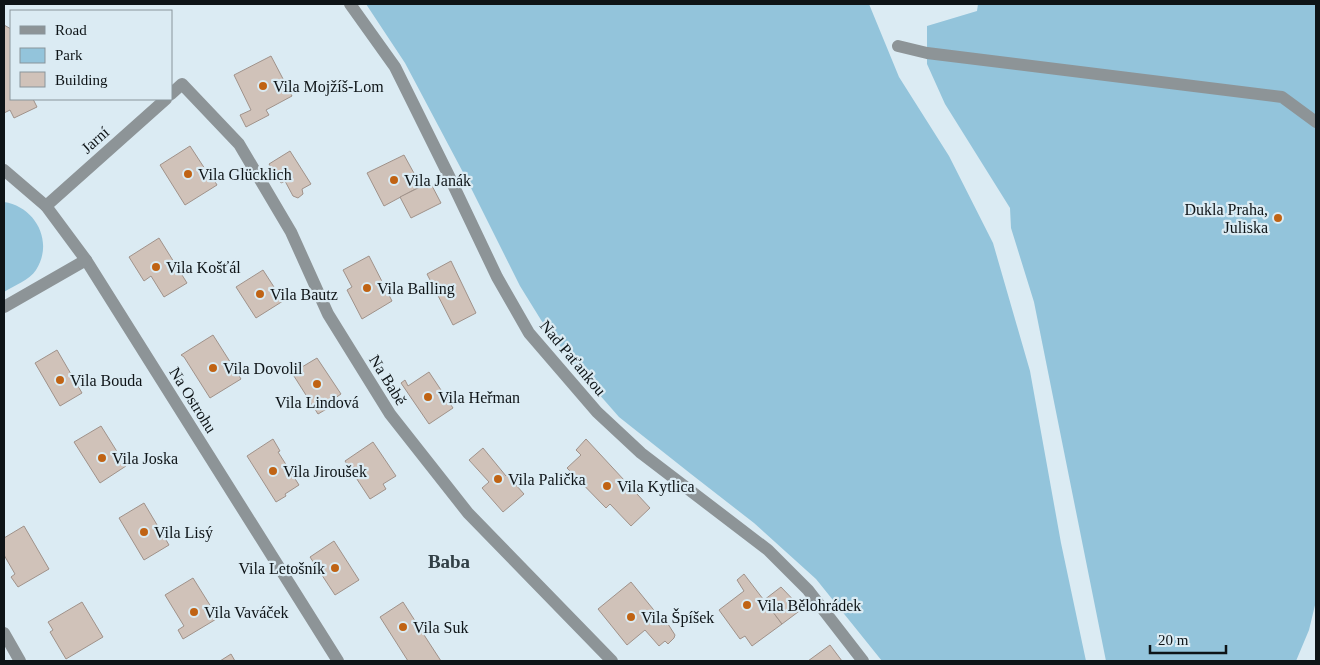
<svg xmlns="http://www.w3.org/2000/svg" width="1320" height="665" viewBox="0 0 1320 665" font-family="'Times New Roman',serif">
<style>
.green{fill:#93c4db}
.building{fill:#d0c2b9;stroke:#a0928a}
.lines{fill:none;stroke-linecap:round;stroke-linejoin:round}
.lane{stroke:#8d9497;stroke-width:12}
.street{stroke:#8d9497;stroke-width:12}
.poi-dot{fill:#c06314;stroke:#dbebf3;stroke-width:2}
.labels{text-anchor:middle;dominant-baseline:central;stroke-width:4.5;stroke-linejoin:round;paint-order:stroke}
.poi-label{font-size:16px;fill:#0e1417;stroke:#dbebf3;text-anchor:start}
.street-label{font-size:16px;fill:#0e1417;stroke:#dbebf3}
.quarter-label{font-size:19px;font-weight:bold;fill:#324046;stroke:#dbebf3}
</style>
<rect width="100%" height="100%" fill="#dbebf3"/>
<g class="green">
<path d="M366,4h503l30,73 50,79 44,87 37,128 31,172 25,118h-204l-66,-82 -62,-56 -63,-49 -72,-57 -42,-48 -36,-49 -21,-34 -54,-108 -61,-115z"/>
<path d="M978,4h338v597l-7,29 -13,31h-190l-72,-359 -23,-74 -1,-20 -65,-104 -18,-40v-38l50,-15z"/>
<path d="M4,202c32,5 50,40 32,68 -6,10 -23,16 -32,22z"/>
</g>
<g class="building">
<path d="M4,25l7,4v70h22l4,8 -23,11 -4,-8 -6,3z"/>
<path d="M271,56l21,40 -26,14 3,5 -23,12 -6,-12 11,-5 -17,-35z"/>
<path d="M190,146l15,23 2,-1 10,17 -32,20 -25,-40z"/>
<path d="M290,151l21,33 -9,5 1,5 -5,4 -5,-2 -8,-15 -4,2 -12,-19z"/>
<path d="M404,155l17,31 -37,20 -17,-33z"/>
<path d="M430,182l11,21 -30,15 -11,-21z"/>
<path d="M159,238l28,45 -23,14 -13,-21 -7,5 -15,-24z"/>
<path d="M369,256l23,45 -30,18 -15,-29 5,-3 -9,-17z"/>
<path d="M451,261l25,52 -23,12 -26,-51z"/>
<path d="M263,270l20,31 -27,17 -20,-31z"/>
<path d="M213,335l28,44 -31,19 -26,-41 -3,-2z"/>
<path d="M57,350l25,43 -22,13 -25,-43z"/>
<path d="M317,358l24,36 -13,9 2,4 -12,7 -26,-41z"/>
<path d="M429,372l24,36 -24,16 -28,-41 4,-3 3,6z"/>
<path d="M101,426l25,40 -26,17 -26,-41z"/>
<path d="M273,439l7,12 -2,1 21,33 -14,9 1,2 -10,6 -29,-46z"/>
<path d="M586,439l64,69 -19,18 -21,-22 -4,4 -39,-40 14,-13 -5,-5z"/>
<path d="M373,442l23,34 -13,8 3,5 -16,10 -25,-38z"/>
<path d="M483,448l23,28 1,-1 17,19 -21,18 -21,-24 7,-6 -20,-22z"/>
<path d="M144,503l25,42 -25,15 -25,-42z"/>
<path d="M24,526l25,43 -31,18 -7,-10 4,-3 -11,-19v-17z"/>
<path d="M334,541l25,39 -24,15 -25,-38z"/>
<path d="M744,574l38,50 -30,22 -7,-10 -5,3 -21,-29 25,-19 -7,-11z"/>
<path d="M193,578l25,40 -35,21 -5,-9 6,-4 -19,-31z"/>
<path d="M631,582l35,43 2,-1 7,11 -1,3 -6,6 -3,-3 -6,5 -14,-16 -18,15 -29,-36z"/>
<path d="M781,587l21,22 -20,15 -18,-24z"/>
<path d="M82,602l21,35 -37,22 -16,-27 3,-2 -5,-8z"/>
<path d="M403,602l23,36 15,23h-33l-28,-44z"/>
<path d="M830,645l12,16h-34z"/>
<path d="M231,654l4,7h-15z"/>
</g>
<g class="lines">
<path class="lane" d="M898,46l29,7 355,44 34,25"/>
<g class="street">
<path d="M350,4l45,63 53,107 49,103 32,56 68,79 44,41 127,97 40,40 55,71"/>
<path d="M171,94l11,-10 57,60 52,88 37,82 62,100 78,99 144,148"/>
<path d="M4,170l42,36 40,54 252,401"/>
<path d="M46,206l120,-107"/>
<path d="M4,307l82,-47"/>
<path d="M4,633l16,28"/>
</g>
</g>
<g class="poi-dot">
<circle cx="263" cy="86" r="5"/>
<circle cx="188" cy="174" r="5"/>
<circle cx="394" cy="180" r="5"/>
<circle cx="1278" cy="218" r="5"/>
<circle cx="156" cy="267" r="5"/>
<circle cx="367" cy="288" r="5"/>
<circle cx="260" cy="294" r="5"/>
<circle cx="213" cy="368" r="5"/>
<circle cx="60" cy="380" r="5"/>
<circle cx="317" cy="384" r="5"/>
<circle cx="428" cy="397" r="5"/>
<circle cx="102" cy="458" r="5"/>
<circle cx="273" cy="471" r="5"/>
<circle cx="498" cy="479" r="5"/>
<circle cx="607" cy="486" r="5"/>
<circle cx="144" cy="532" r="5"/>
<circle cx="335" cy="568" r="5"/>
<circle cx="747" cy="605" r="5"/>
<circle cx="194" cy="612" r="5"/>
<circle cx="631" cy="617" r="5"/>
<circle cx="403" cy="627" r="5"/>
</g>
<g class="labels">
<g class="poi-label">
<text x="273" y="86">Vila Mojžíš-Lom</text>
<text x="198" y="174">Vila Glücklich</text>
<text x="404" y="180">Vila Janák</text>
<text x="1268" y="209" text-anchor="end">Dukla Praha,<tspan x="1268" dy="18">Juliska</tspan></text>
<text x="166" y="267">Vila Košťál</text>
<text x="377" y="288">Vila Balling</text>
<text x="270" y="294">Vila Bautz</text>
<text x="223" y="368">Vila Dovolil</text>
<text x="70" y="380">Vila Bouda</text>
<text x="438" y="397">Vila Heřman</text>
<text x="317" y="402" text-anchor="middle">Vila Lindová</text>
<text x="112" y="458">Vila Joska</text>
<text x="283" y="471">Vila Jiroušek</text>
<text x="508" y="479">Vila Palička</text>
<text x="617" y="486">Vila Kytlica</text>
<text x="154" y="532">Vila Lisý</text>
<text x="325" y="568" text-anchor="end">Vila Letošník</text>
<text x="757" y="605">Vila Bělohrádek</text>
<text x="204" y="612">Vila Vaváček</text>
<text x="641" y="617">Vila Špíšek</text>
<text x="413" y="627">Vila Suk</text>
</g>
<g class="street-label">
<text transform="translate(95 140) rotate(-42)">Jarní</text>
<text transform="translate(573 358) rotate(50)">Nad Paťankou</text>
<text transform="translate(388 380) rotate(58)">Na Babě</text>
<text transform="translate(193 400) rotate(58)">Na Ostrohu</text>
</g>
<g class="quarter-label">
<text x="449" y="561">Baba</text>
</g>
</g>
<rect width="1320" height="665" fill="none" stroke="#0e1417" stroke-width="10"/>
<rect x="10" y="10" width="162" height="90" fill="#dbebf3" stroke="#89959b"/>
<rect x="20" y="26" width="25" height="8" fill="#8d9497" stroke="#89959b"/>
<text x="55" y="35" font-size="15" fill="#0e1417">Road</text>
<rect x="20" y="48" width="25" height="15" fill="#93c4db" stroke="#89959b"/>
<text x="55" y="60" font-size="15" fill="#0e1417">Park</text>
<rect x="20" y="72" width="25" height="15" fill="#d0c2b9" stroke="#89959b"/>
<text x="55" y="85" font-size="15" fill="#0e1417">Building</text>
<path d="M1150 645v8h76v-8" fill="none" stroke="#0e1417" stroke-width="2.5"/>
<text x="1158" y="645" font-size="15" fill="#0e1417" stroke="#dbebf3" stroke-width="4" paint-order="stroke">20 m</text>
</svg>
